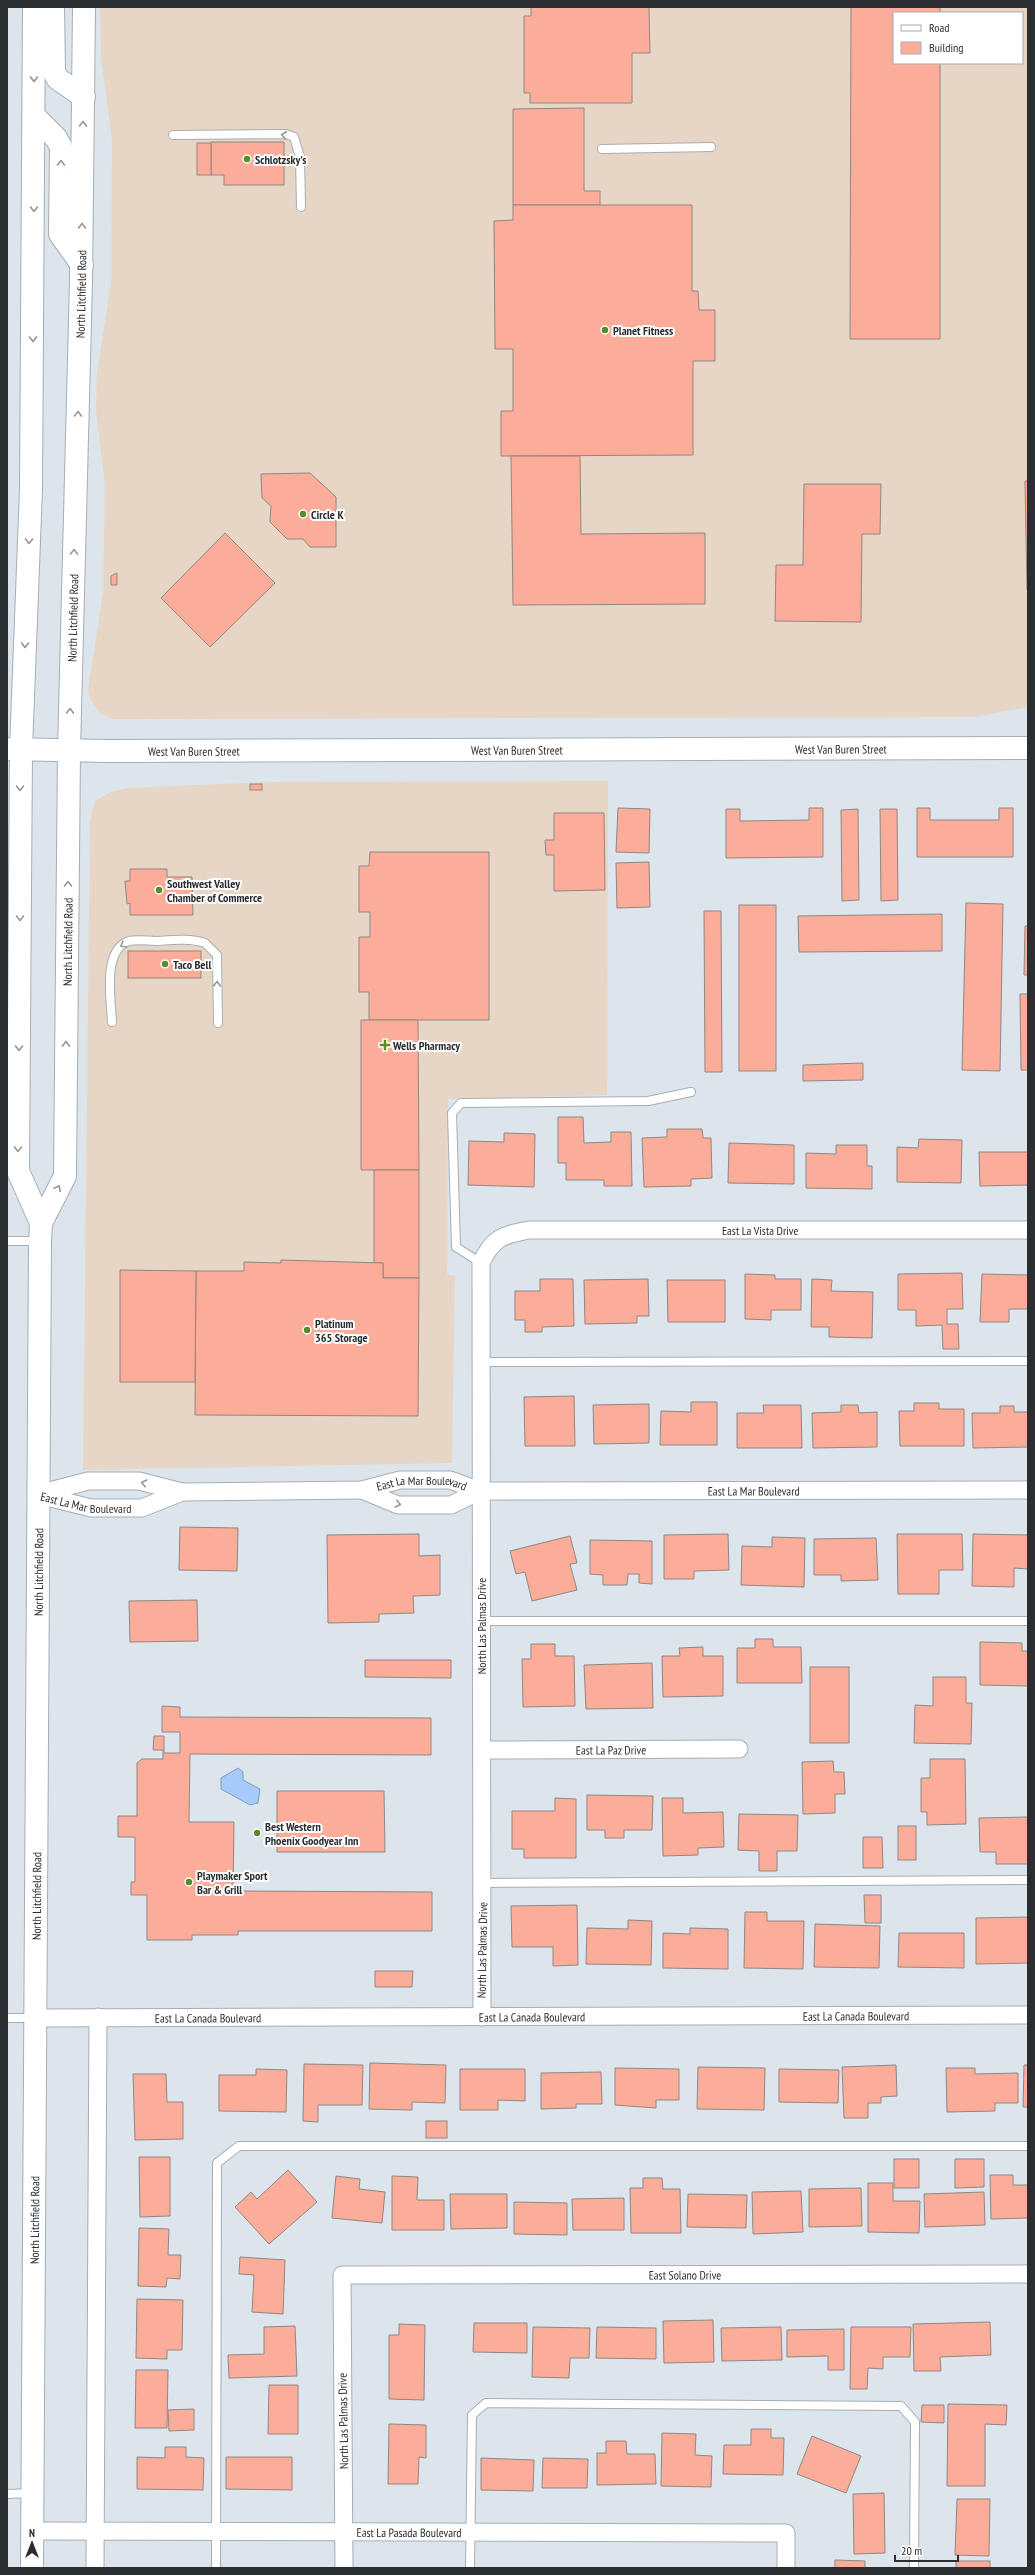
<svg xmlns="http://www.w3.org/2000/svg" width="1035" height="2575" viewBox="0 0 1035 2575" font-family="'PT Sans Narrow',sans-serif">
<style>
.commercial{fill:#e7d6c5;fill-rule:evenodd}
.water{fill:#a7cbfa;stroke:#829cbe}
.building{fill:#fbad9a;stroke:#918684}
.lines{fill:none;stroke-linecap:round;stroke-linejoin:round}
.service-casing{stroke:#a6aeb5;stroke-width:10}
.minor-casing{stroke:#a6aeb5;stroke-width:19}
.secondary-casing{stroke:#a6aeb5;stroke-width:24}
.primary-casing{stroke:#a6aeb5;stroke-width:24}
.service{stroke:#fff;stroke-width:8}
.minor{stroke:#fff;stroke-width:17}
.secondary{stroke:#fff;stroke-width:22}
.primary{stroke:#fff;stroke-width:22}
.oneway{stroke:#959698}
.poi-dot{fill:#588d27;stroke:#fff;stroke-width:1.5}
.labels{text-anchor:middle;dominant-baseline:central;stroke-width:4;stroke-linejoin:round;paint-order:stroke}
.poi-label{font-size:12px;font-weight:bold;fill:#2b2e31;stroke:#fff;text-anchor:start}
.street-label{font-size:12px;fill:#2b2e31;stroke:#fff}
</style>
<rect width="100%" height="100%" fill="#dce5ec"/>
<g class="commercial">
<path d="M100,7h928v700l-54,10 -861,2 -12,-5 -11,-15 -2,-9 15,-97 2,-108 -9,-74 1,-38 14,-90 1,-142 -11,-84zM894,13h128v50h-128z"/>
<path d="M608,781l-1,314 -159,4 -1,175 8,2 -3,187 -369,7 7,-648 5,-21 16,-9 17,-4 140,-6z"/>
</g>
<path class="water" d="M238,1768l5,4v8l17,9 -2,14 -8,2 -29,-16v-11z"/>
<g class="building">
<path d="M531,7h118l1,46h-18v50h-102v-10h-6v-77h7z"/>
<path d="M851,7h89v6h-46v50h46v276h-90z"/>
<path d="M584,108v83h16v14h-87v-96z"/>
<path d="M211,142h73v43h-60v-10h-13z"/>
<rect x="197" y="143" width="14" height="32"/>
<path d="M513,205h179v86h6l1,19h16v51h-22v94l-192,1v-45h12v-62h-18l-1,-128 19,-1z"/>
<path d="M511,456h69l1,78 124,-1v71l-192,1z"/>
<path d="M310,473l26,24v50h-26l-7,-8h-16l-17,-17 1,-16 -9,-8 -1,-24z"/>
<path d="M1025,481h3v109h-1z"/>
<path d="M804,484h77l-1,50h-18l-1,88 -86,-1 1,-56h27z"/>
<path d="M225,533l50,50 -65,64 -49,-49z"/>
<path d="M117,573v12h-6v-9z"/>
<rect x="250" y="784" width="12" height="6"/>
<path d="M618,808l32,1 -1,44 -33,-1z"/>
<path d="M809,808h14v49l-97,1v-49h14v12l69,-1z"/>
<path d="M917,808h13v12h69v-12h14v49h-96z"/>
<path d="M858,809l1,91 -17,1 -1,-91z"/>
<path d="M880,809h17l1,91 -17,1z"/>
<path d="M554,813h50l1,77 -51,1v-36h-8l-1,-15h9z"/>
<path d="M370,852h119v168h-120v-28h-10v-55h11v-25h-11v-46h10z"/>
<path d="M649,862l1,45 -33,1 -1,-45z"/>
<path d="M130,869h37v8h25l1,38h-63v-12l-3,1 -2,-23h5z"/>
<path d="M966,903l37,1 -3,167 -38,-1z"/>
<rect x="739" y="905" width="37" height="166"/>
<path d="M704,911h17l1,161h-17z"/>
<path d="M942,914v37l-143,1 -1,-36z"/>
<path d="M1025,926h3v49h-4z"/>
<rect x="128" y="951" width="73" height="27"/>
<path d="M1020,994h8v76h-7z"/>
<path d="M361,1020h57l1,150h-58z"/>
<path d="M863,1063v17l-60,1v-16z"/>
<path d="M558,1117h25l1,26 27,-1v-10h20l1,54h-28v-6h-38v-17h-8z"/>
<path d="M667,1129h35l1,9h8l1,40 -21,1v7l-47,1 -2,-49 25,-1z"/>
<path d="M504,1133l31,1 -1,53 -66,-2 1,-44 35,1z"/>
<path d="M919,1139l43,1 -1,43 -64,-1v-35l21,1z"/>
<path d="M729,1143l65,2v39l-66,-1z"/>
<path d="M836,1145h31v21h5v23l-66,-1v-35l30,1z"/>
<path d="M979,1152h49v33l-48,1z"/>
<path d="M374,1170h45v108h-36v-15h-9z"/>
<path d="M281,1260l102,3v15h36l-1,138 -223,-1 1,-144h48v-9l37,1z"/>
<path d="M120,1270l76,1 -1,111h-75z"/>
<path d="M962,1273l1,36h-16v15h11l1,25h-16l-1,-24 -26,1v-16h-18v-36z"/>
<path d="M745,1274l30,1v4h26v31h-30v10l-26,-1z"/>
<path d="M982,1274l46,1v34h-19v13h-29z"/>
<path d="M540,1279h33l1,47 -32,1v5h-17v-12h-10v-29h25z"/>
<path d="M648,1279l1,37h-12v7l-52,1 -1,-44z"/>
<path d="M812,1279l20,1 -1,11 42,1 -1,46 -43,-1v-10h-18z"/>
<path d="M667,1280h58v42h-57z"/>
<path d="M574,1396l1,50h-50l-1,-49z"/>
<path d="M691,1402h26v43h-57l1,-34 30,1z"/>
<path d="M914,1403h25v6h25v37h-64l-1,-35h15z"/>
<path d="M649,1404v39l-55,1 -1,-39z"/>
<path d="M763,1405h38l1,43h-65v-35h27z"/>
<path d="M841,1405h17l1,8 18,-1v35l-64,1 -1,-35 29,-1z"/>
<path d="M1000,1406h14v6h14v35l-55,1 -1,-35h28z"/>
<path d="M180,1527l58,1 -1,43 -58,-1z"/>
<path d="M419,1534v22l21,-1v40l-27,1 1,17 -35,1v8l-51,1 -1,-88z"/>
<path d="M728,1534l1,36 -35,1v8h-30v-44z"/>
<path d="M897,1534h65l1,36h-24v24h-41z"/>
<path d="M973,1534l55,1v34l-14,-1v19l-42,-1z"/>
<path d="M570,1536l7,27 -7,1 7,26 -45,11 -7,-29 -9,2 -6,-23z"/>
<path d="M772,1537l33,1 -1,49 -63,-2 1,-39 30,1z"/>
<path d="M876,1538l2,42 -37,1v-6h-27v-36z"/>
<path d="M590,1540l62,1v43l-13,-1v-9h-11l-1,11h-24v-10l-13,-1z"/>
<path d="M197,1600l1,41 -68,1 -1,-41z"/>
<path d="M755,1639h18v8h28l1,36h-65v-35h18z"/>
<path d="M980,1642l42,1v8h6v35l-48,-1z"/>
<path d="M531,1644h24v12h19l1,50 -52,1 -1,-48h9z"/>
<path d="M703,1647v9h20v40l-60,1 -1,-41h18l-1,-8z"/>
<path d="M365,1660h86v18l-86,-1z"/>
<path d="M652,1663l1,45 -67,1 -2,-44z"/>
<rect x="810" y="1667" width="39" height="76"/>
<path d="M933,1677h33v26h6l-1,41 -57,-1 1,-38 18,1z"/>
<path d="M162,1706l18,1v10l251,1v37l-241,-1 -1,68h45l-1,69 199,1v39h-194v4h-46v5h-45v-45h-16v-13h4v-45h-17v-21h19v-53l5,-4h21v-9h-10l1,-14h10v17h16v-21h-18z"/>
<path d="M930,1759h35l1,65 -39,1v-13h-6v-34h9z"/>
<path d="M833,1761l1,11h10l1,22h-10v19l-32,1 -1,-52z"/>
<path d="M277,1791h107l1,61h-108z"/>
<path d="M587,1795l66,1 -1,34h-28v8h-19v-8h-18z"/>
<path d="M555,1798l21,1v59h-52v-9h-12v-38h43z"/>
<path d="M662,1798h21v15l40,-1 1,35 -26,1v7l-35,1z"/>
<path d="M739,1814l59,1 -1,36h-20v20h-18v-20l-21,-1z"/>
<path d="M1028,1817v47h-32v-12h-16l-1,-34z"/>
<rect x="898" y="1826" width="18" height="34"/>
<path d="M863,1837h19l1,31h-20z"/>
<path d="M864,1895h17v28h-16z"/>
<path d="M577,1905l1,60 -25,1v-19h-41l-1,-41z"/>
<path d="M745,1912h22v9h37l-1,48 -59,-1z"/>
<path d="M1028,1917v46l-52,1v-46z"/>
<path d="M628,1920l24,1 -1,44 -65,-1 1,-36 41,1z"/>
<path d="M815,1924l65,2 -1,42 -65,-1z"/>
<path d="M690,1928l38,1v40l-65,-1v-35l27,1z"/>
<path d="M899,1933h65v35l-66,-1z"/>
<path d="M375,1971h38l-1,16h-37z"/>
<path d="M370,2063l76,2 -1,38 -33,-1v8l-43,-1z"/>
<path d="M304,2064l59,1 -1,40h-44v17l-15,-1z"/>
<path d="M896,2065l1,31 -16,1v6h-13v15h-24l-2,-51z"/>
<path d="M1024,2065h4v42h-5z"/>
<path d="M698,2067l67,1 -1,42 -67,-1z"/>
<path d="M615,2068l64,1v31h-23v8l-41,-3z"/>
<path d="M946,2068h29v6l43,-1v30h-23v8l-48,1z"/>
<path d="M256,2069l31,1 -1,42 -67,-1v-36h37z"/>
<path d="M460,2069h65v32l-27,-1v10h-38z"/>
<path d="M779,2069l60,1 -1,33 -59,-1z"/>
<path d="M601,2072l1,32h-26v4l-35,1v-36z"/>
<path d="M133,2074h33l1,28h16v37l-48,1z"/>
<rect x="426" y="2121" width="21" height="17"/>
<path d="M139,2157h31v59l-30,1z"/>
<rect x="894" y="2159" width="25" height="29"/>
<path d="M955,2159h29v28l-29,1z"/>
<path d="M288,2170l29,32 -48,42 -34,-37 16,-15 6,7z"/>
<path d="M990,2175h23v10h15v33l-37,1z"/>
<path d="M336,2176l24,3 -1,10 26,3 -3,31 -50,-5z"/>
<path d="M392,2176l26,1 -1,23h27v30h-52z"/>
<path d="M643,2178h19l1,11h17l1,44h-50l-1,-45h13z"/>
<path d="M868,2183h25v18h27l-1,32 -51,-1z"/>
<path d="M861,2188l1,38 -53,1v-38z"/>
<path d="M801,2191l2,41 -50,2 -1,-42z"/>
<path d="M984,2192l1,33 -60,2 -1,-33z"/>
<path d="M450,2194h57v34l-56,1z"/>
<path d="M688,2194l59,1 -1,33 -59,-1z"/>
<path d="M624,2198v32h-51l-1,-31z"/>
<path d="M514,2202l53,1v32l-53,-1z"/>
<path d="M139,2228l30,1 -1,26h13l-1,24 -13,-1 -1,9 -28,-1z"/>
<path d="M240,2257l45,3 -2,54 -31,-2 2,-37 -15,-1z"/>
<path d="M137,2299l46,1 -1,50h-15v9l-31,-1z"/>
<path d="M713,2320l1,42 -50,1 -1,-42z"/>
<path d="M990,2322l1,33 -51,2 1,14h-27l-1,-47z"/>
<path d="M474,2323h53v30l-54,-1z"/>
<path d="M399,2324l26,1 -1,75 -35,-1v-64h10z"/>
<path d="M295,2326l2,50 -68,2 -1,-23 36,-1v-27z"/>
<path d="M533,2327l57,1 -1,30h-19l-1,20 -37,-1z"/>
<path d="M597,2327l59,1v31l-60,-1z"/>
<path d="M781,2327l1,33 -60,1 -1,-33z"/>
<path d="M851,2327h60l-1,30h-27v12l-15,-1 -1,21h-17z"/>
<path d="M844,2329v41h-16v-14l-41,1v-27z"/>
<path d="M136,2370h32l-1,58h-32z"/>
<path d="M269,2385h29v49h-30z"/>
<path d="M948,2404l59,1 -1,20 -21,-1v62h-38z"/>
<path d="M922,2405h22v18l-23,-1z"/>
<path d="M194,2409v21l-25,1 -1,-21z"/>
<path d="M389,2424l37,1v33l-7,-1 -1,27h-30z"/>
<path d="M751,2429h20v9h13l-1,37 -60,-1 1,-29h27z"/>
<path d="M662,2433l34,1 -1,21 17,1 -1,31 -50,-1z"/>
<path d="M812,2436l49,20 -15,37 -49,-19z"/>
<path d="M606,2441h20l1,13h28l1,30 -59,1v-32h9z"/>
<path d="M165,2447h21v10l18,1 -1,32 -66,-1v-32l28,1z"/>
<path d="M226,2457h66v33l-66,-1z"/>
<path d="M481,2458l53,2 -1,31 -52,-1z"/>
<path d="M543,2458l45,1 -1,29h-45z"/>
<path d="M884,2493l1,60 -31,1 -1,-60z"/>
<path d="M957,2499h33l-1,57 -34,-1z"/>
<path d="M835,2560l30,1v7h-30z"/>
<rect x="956" y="2561" width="34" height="7"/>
</g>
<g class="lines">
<g class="service-casing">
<g id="service">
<path d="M173,135l113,-1 8,3 6,20 1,50"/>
<path d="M602,149l109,-2"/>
<path d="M112,1022c-1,-22 -10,-72 17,-81 8,-2 19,0 27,0 16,-1 34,-3 49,2l12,12 1,68"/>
<path d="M7,1241h32"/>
<path d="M481,1263l-25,-16 -4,-134 9,-10 187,-2 43,-9"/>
<path d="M481,1362l547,-1"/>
<path d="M482,1621h546"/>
<path d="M483,1883l545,-3"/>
<path d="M7,2018h27"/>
<path d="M7,2494l25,-1"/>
<path d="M216,2568l1,-405 22,-17h789"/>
<path d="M470,2568l2,-153 14,-12 415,3 14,16 -1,146"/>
</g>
</g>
<g class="minor-casing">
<g id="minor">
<path d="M362,1490l36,15h53l29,-14"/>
<path id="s1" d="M38,1494l50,-13h51l43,11 180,-2 38,-10h50l30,11 548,-1"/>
<path id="s2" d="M39,1495l52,13h51l40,-16"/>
<path id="s3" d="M482,1750l257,-1"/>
<path id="s4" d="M482,2017l-1,-754c12,-26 22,-28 48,-33h499"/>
<path id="s5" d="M36,2018l992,-3"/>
<path id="s6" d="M32,2531l754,2v35"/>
<path d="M95,2568l3,-551"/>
<path id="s7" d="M344,2568l-2,-293 686,-1"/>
</g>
</g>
<g class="secondary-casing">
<g id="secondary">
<path d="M34,7l-3,482 -10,260 -3,422 23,52"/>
<path d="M53,7l1,65 4,7 26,18"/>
<path d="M34,116l22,22 5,9 -1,87 22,31"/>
<path id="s8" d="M32,2568l8,-1327 1,-18 24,-47 4,-426 12,-469 3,-274"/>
</g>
</g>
<g class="primary-casing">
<g id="primary">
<path id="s9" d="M7,749l101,2 920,-3"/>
</g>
</g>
<use href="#service" class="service"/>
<use href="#minor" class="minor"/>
<use href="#secondary" class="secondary"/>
<use href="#primary" class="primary"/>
</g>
<defs><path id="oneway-chevron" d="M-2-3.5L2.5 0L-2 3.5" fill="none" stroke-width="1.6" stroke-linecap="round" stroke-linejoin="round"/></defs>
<g class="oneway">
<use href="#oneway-chevron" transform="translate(34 79) rotate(90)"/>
<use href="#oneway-chevron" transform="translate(83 124) rotate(-89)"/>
<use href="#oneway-chevron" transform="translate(284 135) rotate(-173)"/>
<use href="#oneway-chevron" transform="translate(61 163) rotate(-90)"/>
<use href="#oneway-chevron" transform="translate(34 209) rotate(90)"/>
<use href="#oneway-chevron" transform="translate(82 226) rotate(-90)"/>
<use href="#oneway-chevron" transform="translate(33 339) rotate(90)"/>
<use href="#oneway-chevron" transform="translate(78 414) rotate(-89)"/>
<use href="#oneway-chevron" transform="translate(29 541) rotate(92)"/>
<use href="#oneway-chevron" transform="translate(74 552) rotate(-89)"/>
<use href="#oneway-chevron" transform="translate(25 645) rotate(92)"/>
<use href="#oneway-chevron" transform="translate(70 711) rotate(-89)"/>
<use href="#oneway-chevron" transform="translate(20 788) rotate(91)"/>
<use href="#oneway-chevron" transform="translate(68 884) rotate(-89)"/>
<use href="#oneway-chevron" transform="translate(20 918) rotate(90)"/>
<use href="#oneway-chevron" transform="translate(123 945) rotate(149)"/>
<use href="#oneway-chevron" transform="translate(217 984) rotate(-90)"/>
<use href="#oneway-chevron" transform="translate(66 1044) rotate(-89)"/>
<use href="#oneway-chevron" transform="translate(19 1048) rotate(90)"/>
<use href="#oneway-chevron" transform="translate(18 1149) rotate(91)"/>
<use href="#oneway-chevron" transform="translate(58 1188) rotate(-63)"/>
<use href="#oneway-chevron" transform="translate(144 1483) rotate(-168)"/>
<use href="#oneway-chevron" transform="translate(398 1504) rotate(11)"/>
</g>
<g class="poi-dot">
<circle cx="247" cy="159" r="4"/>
<circle cx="605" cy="330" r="4"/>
<circle cx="303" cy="514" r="4"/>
<circle cx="159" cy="890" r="4"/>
<circle cx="165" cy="964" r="4"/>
<path d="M383 1039h4v4h4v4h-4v4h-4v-4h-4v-4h4z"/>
<circle cx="307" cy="1330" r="4"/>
<circle cx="257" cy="1833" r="4"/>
<circle cx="189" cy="1882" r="4"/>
</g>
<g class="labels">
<g class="poi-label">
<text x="255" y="159">Schlotzsky's</text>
<text x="613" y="330">Planet Fitness</text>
<text x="311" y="514">Circle K</text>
<text x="167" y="883">Southwest Valley<tspan x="167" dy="14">Chamber of Commerce</tspan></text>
<text x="173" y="964">Taco Bell</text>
<text x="393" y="1045">Wells Pharmacy</text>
<text x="315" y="1323">Platinum<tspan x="315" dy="14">365 Storage</tspan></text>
<text x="265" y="1826">Best Western<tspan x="265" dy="14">Phoenix Goodyear Inn</tspan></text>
<text x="197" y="1875">Playmaker Sport<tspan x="197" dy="14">Bar &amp; Grill</tspan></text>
</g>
<g class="street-label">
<text stroke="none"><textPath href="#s8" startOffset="2280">North Litchfield Road</textPath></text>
<text stroke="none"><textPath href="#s8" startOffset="1956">North Litchfield Road</textPath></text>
<text stroke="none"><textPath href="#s9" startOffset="834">West Van Buren Street</textPath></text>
<text stroke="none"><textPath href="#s9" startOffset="187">West Van Buren Street</textPath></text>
<text stroke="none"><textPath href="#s9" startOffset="510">West Van Buren Street</textPath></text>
<text stroke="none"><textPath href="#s8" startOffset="1632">North Litchfield Road</textPath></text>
<text stroke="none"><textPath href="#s4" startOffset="1047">East La Vista Drive</textPath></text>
<text stroke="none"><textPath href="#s1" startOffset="388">East La Mar Boulevard</textPath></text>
<text stroke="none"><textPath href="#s1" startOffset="722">East La Mar Boulevard</textPath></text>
<text stroke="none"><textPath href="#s2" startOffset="48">East La Mar Boulevard</textPath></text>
<text stroke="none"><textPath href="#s8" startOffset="996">North Litchfield Road</textPath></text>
<text transform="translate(481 1626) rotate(-90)">North Las Palmas Drive</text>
<text stroke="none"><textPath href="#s3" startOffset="129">East La Paz Drive</textPath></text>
<text stroke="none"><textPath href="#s8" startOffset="672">North Litchfield Road</textPath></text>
<text transform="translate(482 1950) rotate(-89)">North Las Palmas Drive</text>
<text stroke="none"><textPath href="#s5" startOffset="820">East La Canada Boulevard</textPath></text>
<text stroke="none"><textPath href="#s5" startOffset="496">East La Canada Boulevard</textPath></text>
<text stroke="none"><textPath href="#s5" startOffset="172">East La Canada Boulevard</textPath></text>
<text stroke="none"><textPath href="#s8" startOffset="348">North Litchfield Road</textPath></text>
<text stroke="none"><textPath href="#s7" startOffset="636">East Solano Drive</textPath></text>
<text transform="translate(343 2421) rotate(-91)">North Las Palmas Drive</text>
<text stroke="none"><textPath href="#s6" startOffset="377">East La Pasada Boulevard</textPath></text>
</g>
</g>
<rect width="1035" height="2575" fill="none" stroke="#2b2e31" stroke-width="16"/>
<rect x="893" y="12" width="130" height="52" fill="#ffffff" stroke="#aaabad"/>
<rect x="901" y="25" width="20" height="6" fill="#ffffff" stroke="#aaabad"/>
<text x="929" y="32" font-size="12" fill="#2b2e31">Road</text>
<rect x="901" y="42" width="20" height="12" fill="#fbad9a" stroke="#aaabad"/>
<text x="929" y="52" font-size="12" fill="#2b2e31">Building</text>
<g transform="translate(32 2543)" stroke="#ffffff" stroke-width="3" paint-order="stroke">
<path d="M0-3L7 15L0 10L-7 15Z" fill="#2b2e31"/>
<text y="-6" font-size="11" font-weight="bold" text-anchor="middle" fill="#2b2e31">N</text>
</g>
<path d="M895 2555v6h63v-6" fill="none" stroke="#2b2e31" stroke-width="2"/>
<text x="901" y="2555" font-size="12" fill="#2b2e31" stroke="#ffffff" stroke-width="3" paint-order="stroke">20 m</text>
</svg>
